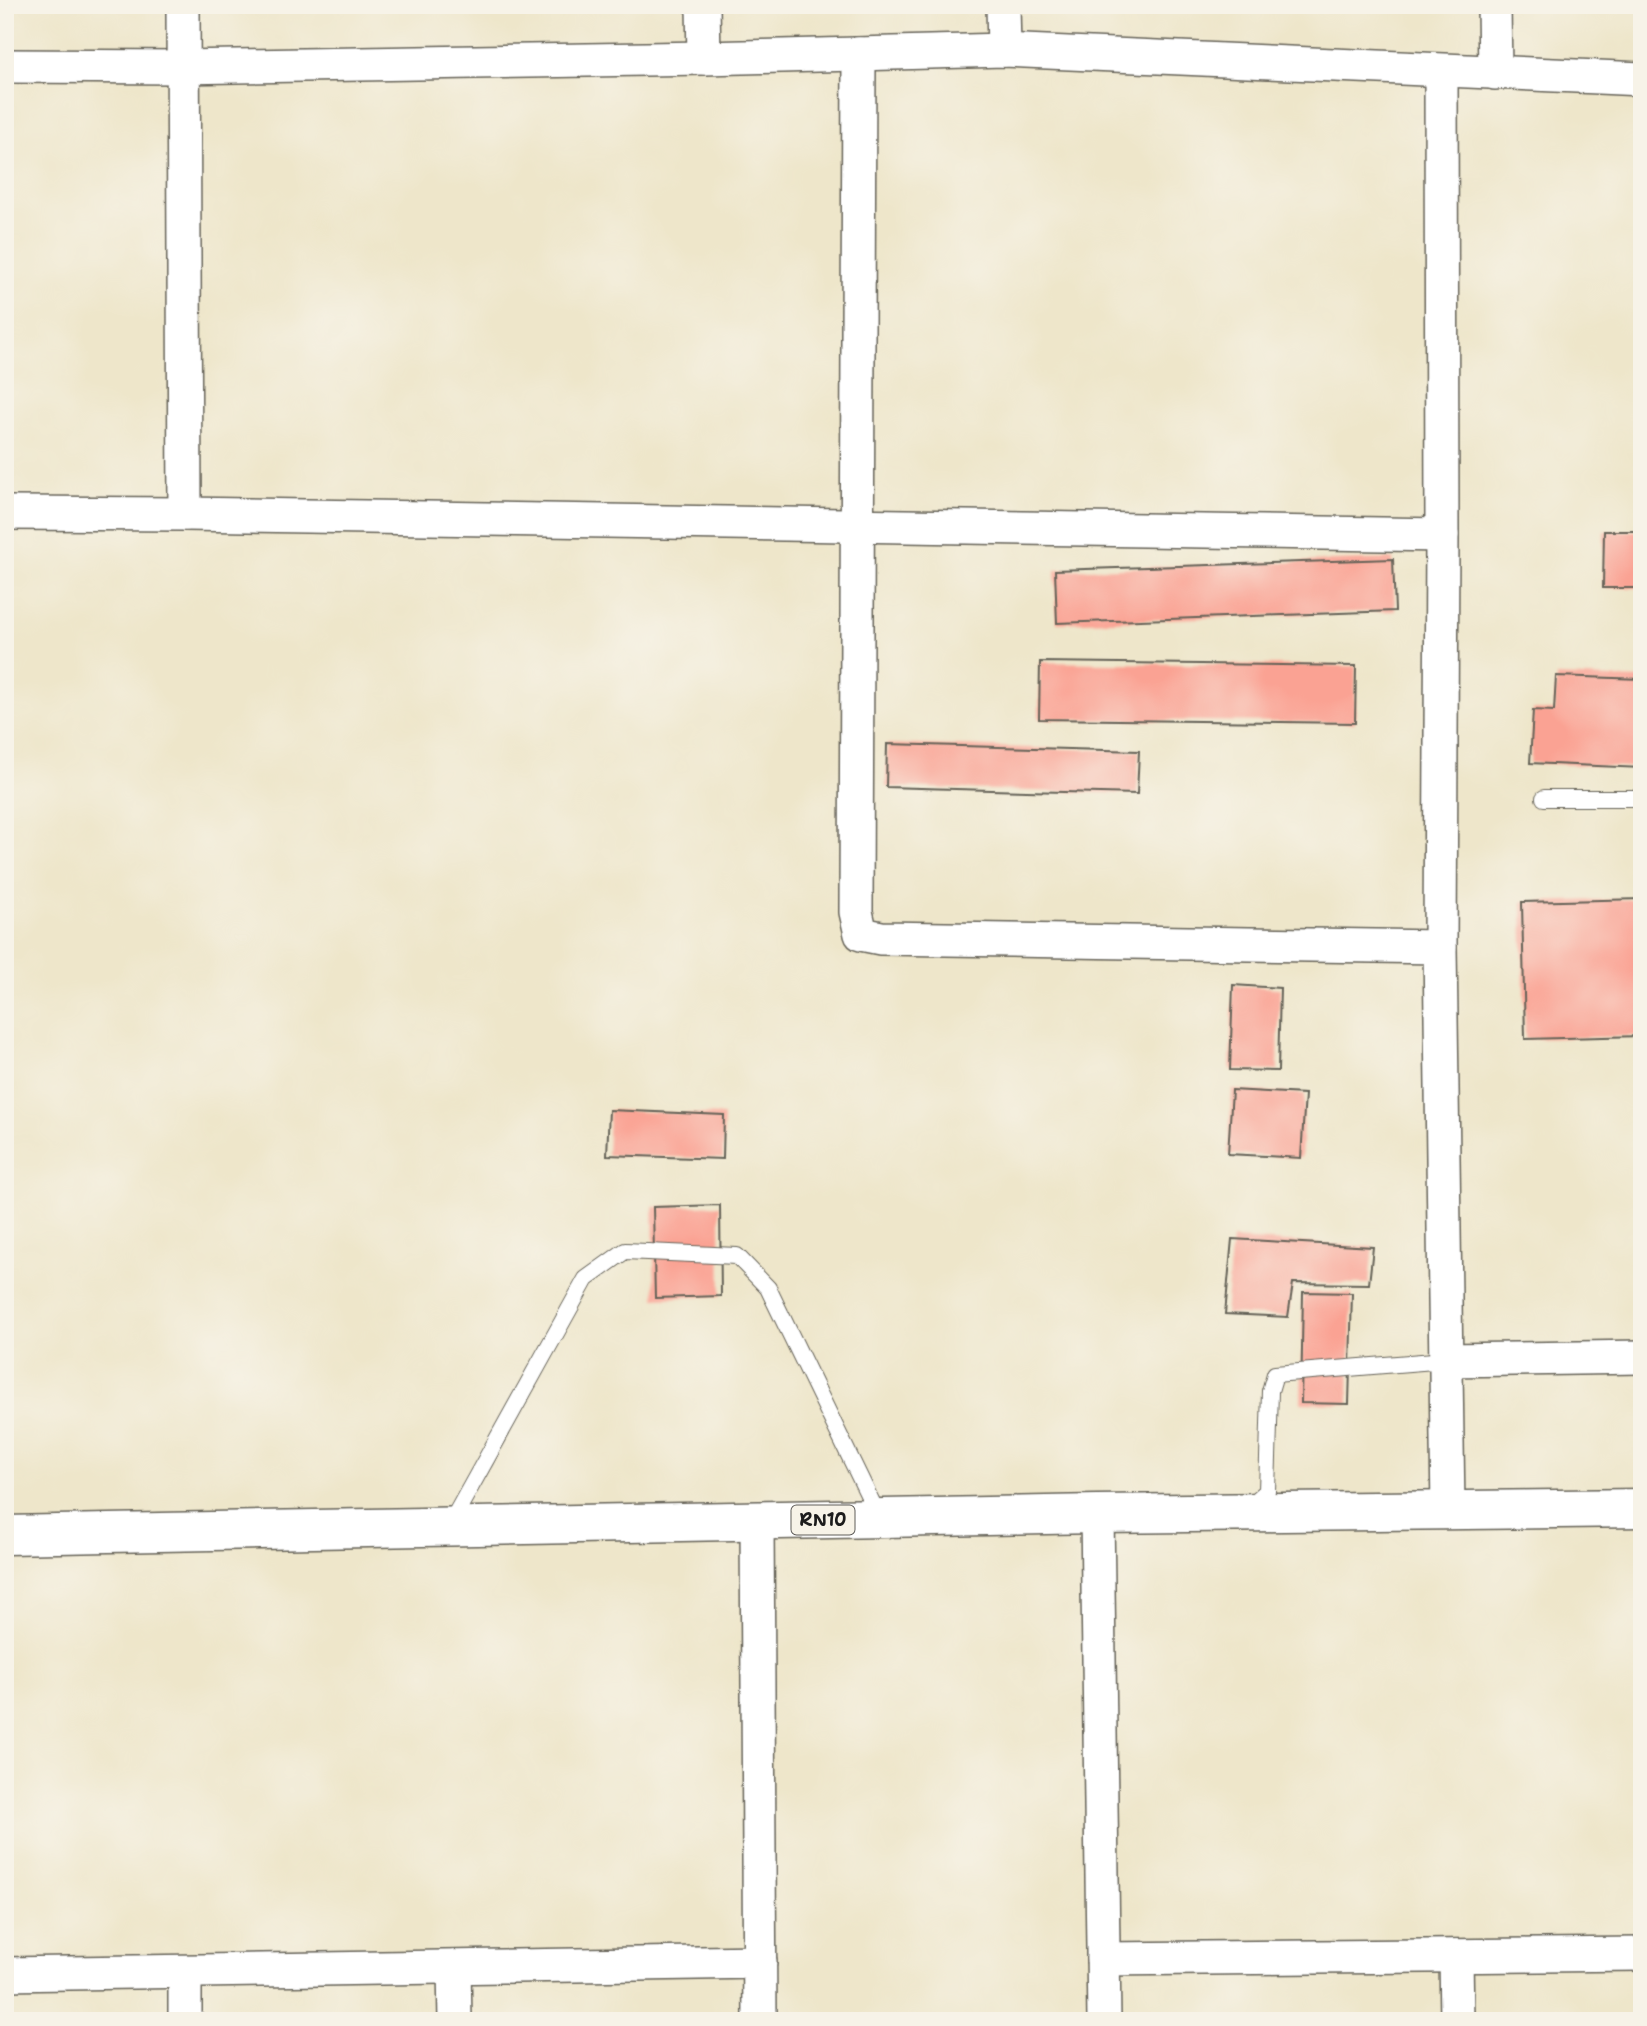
<svg xmlns="http://www.w3.org/2000/svg" width="1647" height="2026" viewBox="0 0 1647 2026" font-family="'Shantell Sans',sans-serif">
<style>
.building{fill:#faa293}
.lines{fill:none;stroke-linecap:round;stroke-linejoin:round}
.lane-casing{stroke:#666359;stroke-width:18}
.street-casing{stroke:#666359;stroke-width:36}
.highway-casing{stroke:#666359;stroke-width:41}
.lane{stroke:#fff;stroke-width:16}
.street{stroke:#fff;stroke-width:33}
.highway{stroke:#fff;stroke-width:38}
.labels{text-anchor:middle;dominant-baseline:central;stroke-width:5;stroke-linejoin:round;paint-order:stroke}
.shield{fill:#f7f3e8;stroke:#5e5c59;stroke-width:2}
.shield-label{font-size:18px;font-weight:bold;fill:#1c1c1c}
</style>
<rect width="100%" height="100%" fill="#f7f3e8"/>
<filter id="ink" filterUnits="userSpaceOnUse"><feTurbulence type="fractalNoise" baseFrequency=".0143" numOctaves="2"/><feDisplacementMap in="SourceGraphic" scale="14" xChannelSelector="R" yChannelSelector="G"/><feConvolveMatrix kernelMatrix="1 2 1 2 8 2 1 2 1" color-interpolation-filters="sRGB"/></filter>
<filter id="wash" filterUnits="userSpaceOnUse"><feTurbulence type="fractalNoise" baseFrequency=".00686" numOctaves="4" result="noise"/><feDisplacementMap in="SourceGraphic" scale="28" xChannelSelector="R" yChannelSelector="G"/><feGaussianBlur stdDeviation="1.57" result="paint"/><feColorMatrix in="noise" values="0 0 0 0 0 0 0 0 0 0 0 0 0 0 0 0 0 1.4 0 .05"/><feComposite in="paint" operator="in"/></filter>
<g filter="url(#wash)">
<rect width="100%" height="100%" fill="#eee6ca"/>
<g id="blocks">
<g class="building">
<path d="M1604,531h38v57h-39z"/>
<path d="M1393,559l2,52 -338,12 -2,-53z"/>
<path d="M1040,662l316,4 -1,57 -316,-4z"/>
<path d="M1556,676l86,3v89l-112,-5 3,-53 21,1z"/>
<path d="M887,744l252,7 -2,43 -251,-7z"/>
<path d="M1642,899v137l-117,3 -3,-137z"/>
<path d="M1233,985l47,3 -2,83 -48,-1z"/>
<path d="M1232,1090l73,4 -4,64 -73,-4z"/>
<path d="M609,1110l115,5 -1,44 -116,-4z"/>
<path d="M720,1205l1,91 -66,2 -2,-91z"/>
<path d="M1232,1239l141,8 -4,37 -76,-1 -5,34 -63,-3z"/>
<path d="M1303,1292l49,1 -3,111 -48,-1z"/>
</g>
</g>
</g>
<g filter="url(#ink)">
<use href="#blocks" fill-opacity="0" stroke="#666359" stroke-width="2"/>
<g class="lines">
<g class="lane-casing">
<g id="lane">
<path d="M1544,798h98"/>
<path d="M1250,1506l17,-15 3,-100 5,-17 171,-14"/>
<path d="M449,1526l137,-247 39,-28 112,5 31,32 111,229"/>
</g>
</g>
<g class="street-casing">
<g id="street">
<path d="M183,5l2,509"/>
<path d="M703,5l1,53"/>
<path d="M1003,5l1,45"/>
<path d="M1494,5l1,68"/>
<path d="M859,54l-3,858 5,22 20,4 559,9"/>
<path d="M5,66l177,1 522,-9 300,-8 638,29"/>
<path d="M1441,71l1,464 -2,412 8,563"/>
<path d="M5,513l180,1 1257,21"/>
<path d="M1446,1360l196,-3"/>
<path d="M1097,1514l7,507"/>
<path d="M757,1522l3,499"/>
<path d="M1456,1956l1,65"/>
<path d="M1103,1959l539,-5"/>
<path d="M454,1967l1,54"/>
<path d="M185,1972v49"/>
<path d="M5,1974l755,-12"/>
</g>
</g>
<g class="highway-casing">
<path id="highway" d="M5,1535l1092,-21 545,-6"/>
</g>
<use href="#lane" class="lane"/>
<use href="#street" class="street"/>
<use href="#highway" class="highway"/>
</g>
</g>
<g class="labels">
<rect class="shield" x="791.5" y="1505.5" width="63" height="29" rx="5"/>
<g class="shield-label">
<text x="823" y="1520">RN10</text>
</g>
</g>
<rect width="1647" height="2026" fill="none" stroke="#f7f3e8" stroke-width="28"/>
</svg>
